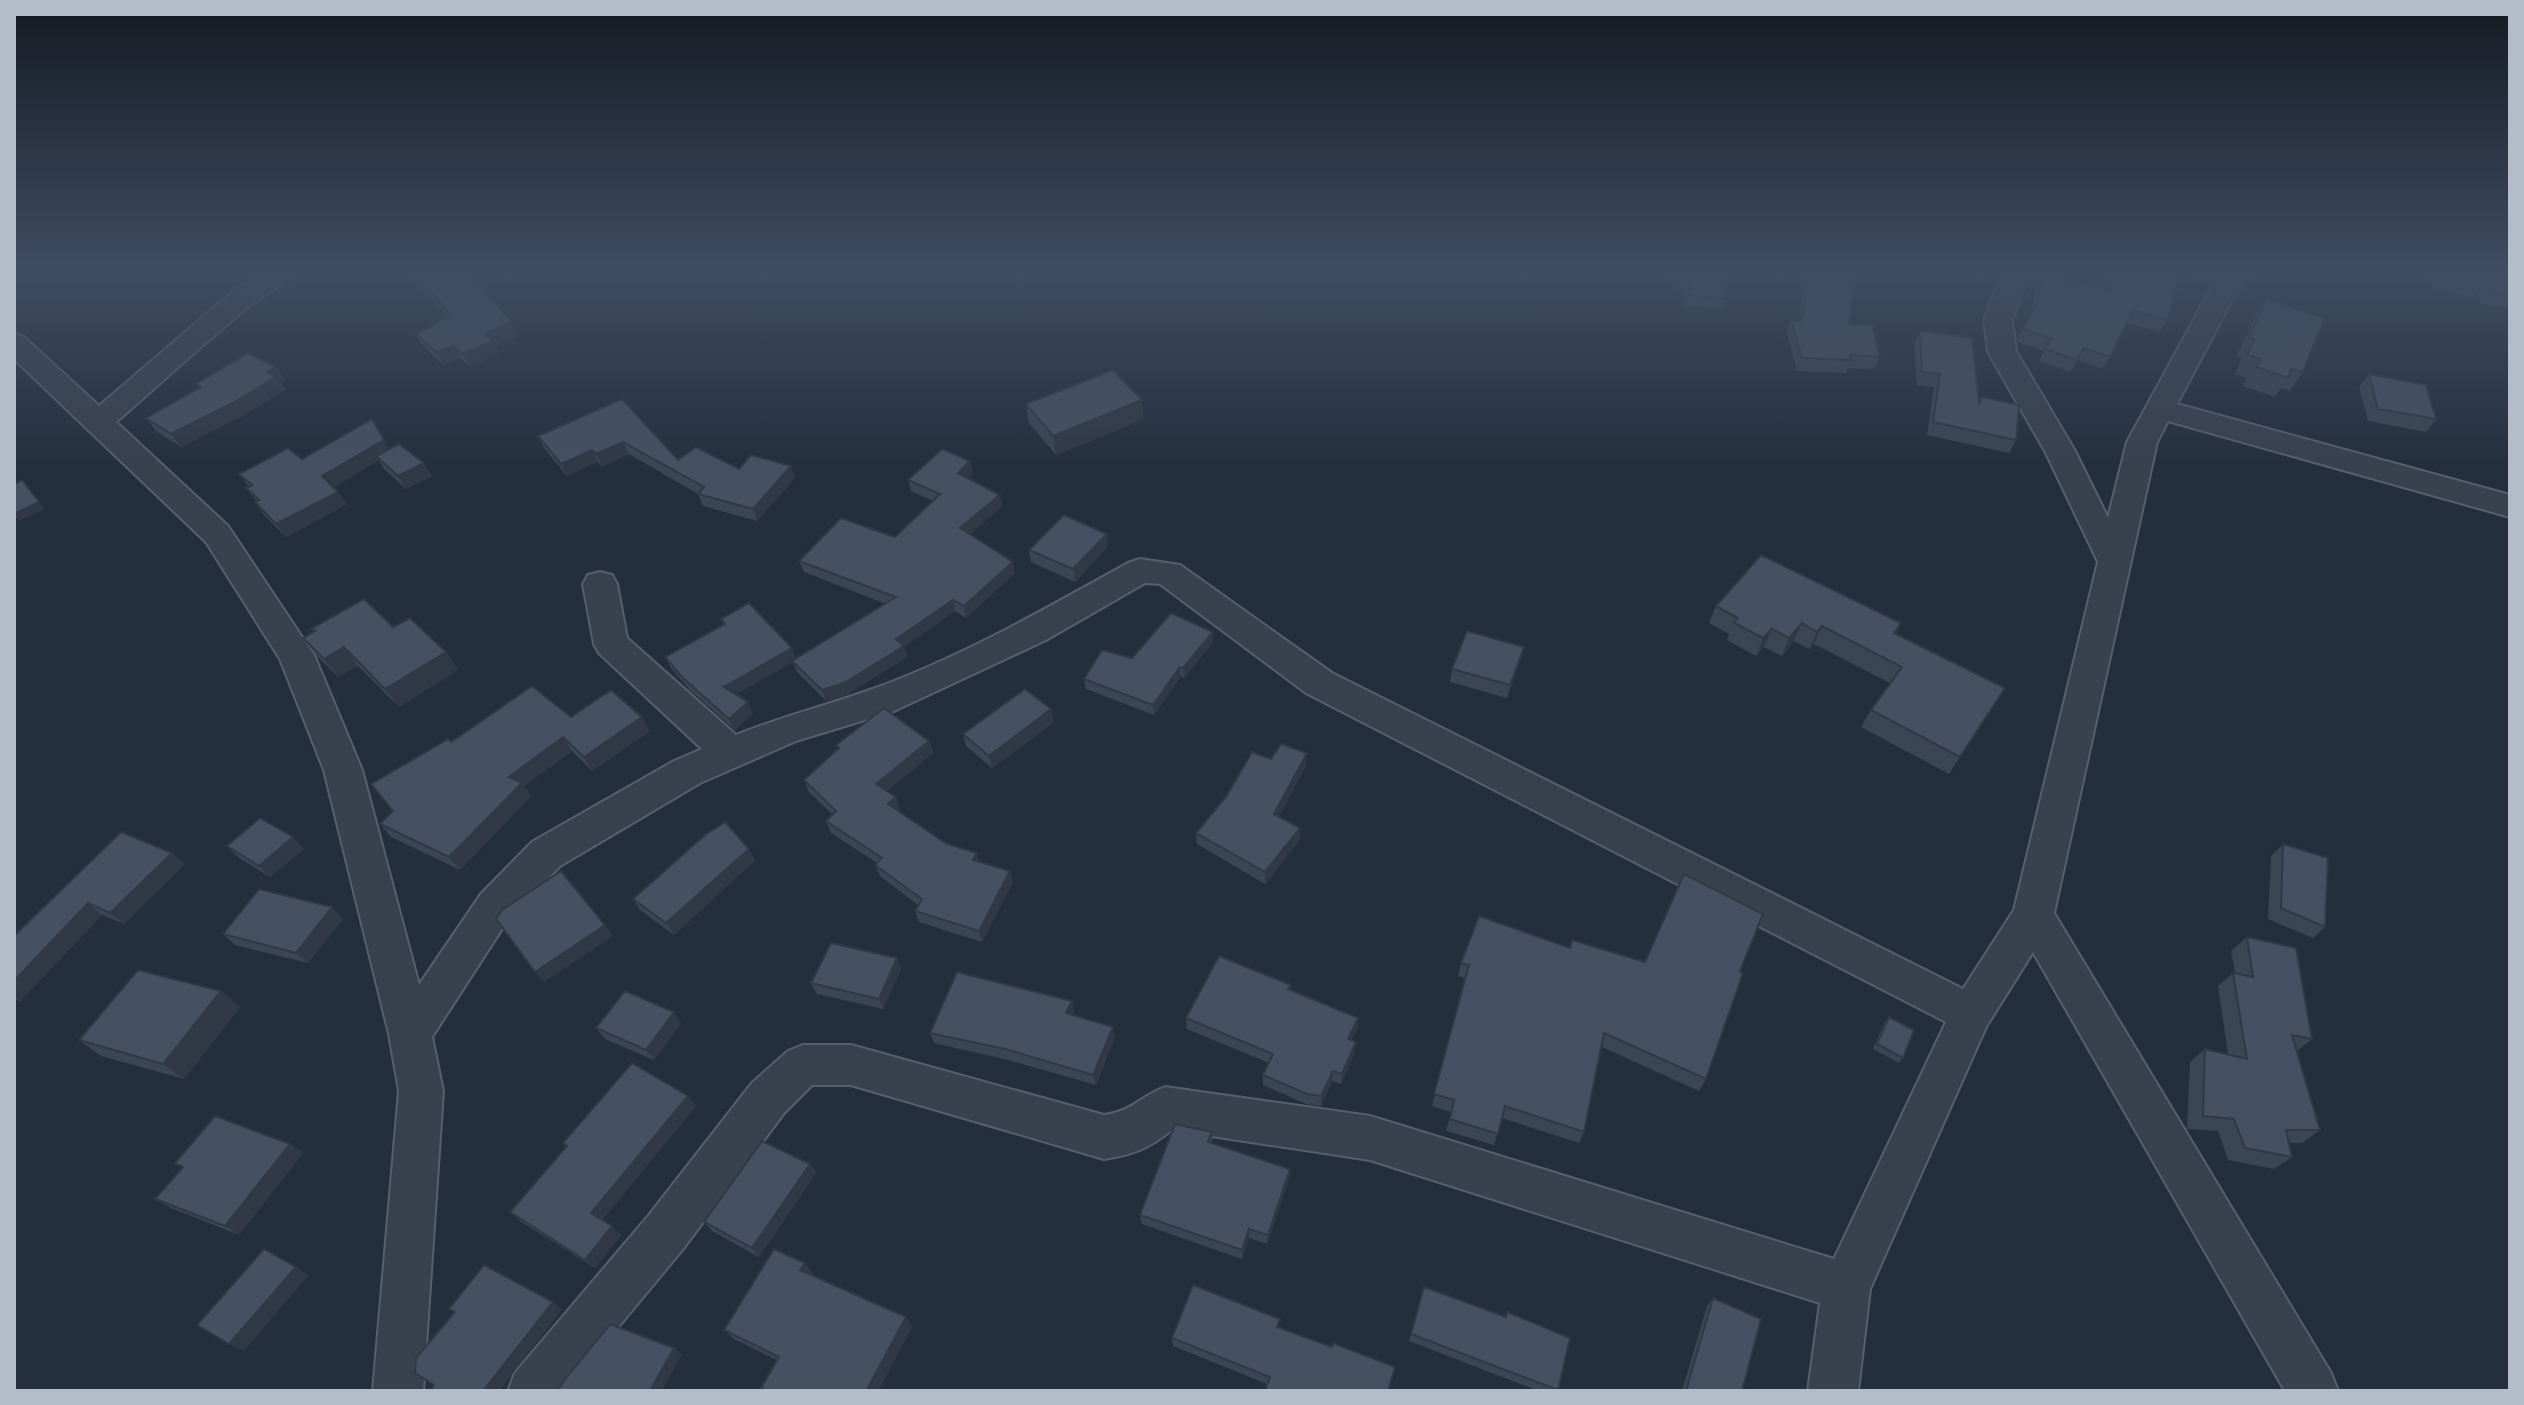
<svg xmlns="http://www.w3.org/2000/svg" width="2524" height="1405" viewBox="0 0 2524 1405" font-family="Cabin,sans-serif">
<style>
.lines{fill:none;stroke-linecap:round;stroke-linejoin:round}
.street-casing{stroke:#565f6c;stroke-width:4}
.street{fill:#38414e;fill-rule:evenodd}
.wall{fill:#3b4654}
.shaded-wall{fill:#303945}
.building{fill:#455162;stroke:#303945;stroke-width:2}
</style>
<rect width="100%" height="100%" fill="#242f3e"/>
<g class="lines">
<g class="street-casing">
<path id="street" d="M267,270h36c-6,7 -40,25 -51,34 -47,38 -91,79 -136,118l112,104 86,129 48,115 57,215 62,-91 51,-52 142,-81 28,-12 -103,-96 -5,-9 -11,-60 5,-9 12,-3 12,3 5,9 10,54 109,97c44,-18 89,-29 134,-45 90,-32 175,-81 258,-127l12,-4 40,6 152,108 631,316 51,-79 84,-348 -53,-111 -57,-99 -4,-32 19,-50h28l-19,50 4,31 59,100 33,67 19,-76 94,-172h27l-71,134 333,91v22l-342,-96 -11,21 -103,471 277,460 7,18h-53l-252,-439 -47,75 -116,262 -12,102h-50l12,-88 -450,-143 -198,-30c-23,18 -39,25 -68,29l-253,-74h-39l-28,28 -101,136 -118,142h-57l7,-18 134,-158 103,-132 36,-32 15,-6h48l253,70c29,-4 35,-18 61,-28l205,29 464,143 112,-237 -640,-329 -146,-109 -15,-1 -99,57 -152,71 -98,30 -96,42 -140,83 -51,52 -77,119 11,54 -20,300h-50l26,-300 -10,-57 -65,-264 -44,-111 -74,-117 -192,-183v-25l10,3 75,69 132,-113z"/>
</g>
<use href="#street" class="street"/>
</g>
<g class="wall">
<path d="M1671,270h50l5,29 -3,10 -37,-3 -1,-15h-11z"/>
<path d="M1806,270h49l-6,54 31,33 -5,12 -27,-1 -2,5 -49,-2 -10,-38 4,-13 8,1z"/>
<path d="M1968,270h31l-3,6z"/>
<path d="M2113,270h105l-7,12 -33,-7 -10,45 -8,12 -33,-9 -24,46 -26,-9 -6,12 -32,-11 5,-10 -26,-9 -1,-3 14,-26 5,-25 6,-12 65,14z"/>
<path d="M2428,270h82v39l-29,-5 -4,-14 -6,7 -38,-7z"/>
<path d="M413,272l105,63 -23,11 4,7 -29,14 -10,-9 -16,8 -21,-20 -7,-12 32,-18 -28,-31z"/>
<path d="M2266,299l37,73 -13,19 -9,-3 -6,9 -32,-11 4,-8 -12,-4 7,-16 -5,-2 17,-38z"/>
<path d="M1920,331l59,72 37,37 -7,13 -82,-18 7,-48 -17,-2 -3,-41z"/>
<path d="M276,367l9,13 -5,2 5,8 -43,26 -61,31 -25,-16 -10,-13 53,-30 -3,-4z"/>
<path d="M2369,374l67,45 -10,13 -58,-11 -9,-34z"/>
<path d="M622,399l56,61 61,9 52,-3 4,12 -38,43 -54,-15 -5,-12 -69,-40 -27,13 -4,-5 -31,14 -23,-28 -6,-12z"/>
<path d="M1026,404l118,15 -88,36 -27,-32z"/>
<path d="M390,449l42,27 -26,13 -22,-20 -5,-9 -45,27 13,17 -61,33 -22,-22 -9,-13 1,-1 -10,-13 3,-1 -10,-13 63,-15z"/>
<path d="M970,461l3,12 -6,5 36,28 -34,28 46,39 -49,45 -11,-7 -51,36 3,10 -59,37 -22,7 -29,-29 -4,-10 -57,32 17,19 -18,17 -46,-41 -18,-21 -6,-11 58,-32 -2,-6 75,40 90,-55 -82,-32 -5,-11 96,-24 38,-36 -22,-10 -3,-11z"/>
<path d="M1108,546l-33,36 -44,-20 -2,-12z"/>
<path d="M1716,606l185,17 -5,10 109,55 -56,86 -88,-47 10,-17 19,-27 -76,-39 -5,5 -15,-8 -12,15 -18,-9 -8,9 -29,-16 2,-6 -20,-11z"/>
<path d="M393,627l53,25 12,18 -59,37 -41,-41 -20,11 -20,-20 -15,-19 11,-6 -3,-3z"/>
<path d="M1213,632v10l-29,36 -3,-2 -27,39 -68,-26 -2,-10 48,-21z"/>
<path d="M1524,647l-3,12 -14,39 -57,-16 2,-13z"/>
<path d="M1051,709l3,13 -62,46 -26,-22 -3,-12z"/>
<path d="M650,731l-58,40 -20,-20 -48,35 7,10 -71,74 -69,-33 -11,-13 13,-13 58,-69z"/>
<path d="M929,741l4,12 -46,38 9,6 4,12 -2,2 49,33 66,38 -31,60 -63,-20 -4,-11 3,-6 -38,-29 -5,-11 2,-2 -46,-30 -5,-12 6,-7 -23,-22 -5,-12 34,-31 -2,-4z"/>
<path d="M1307,753l-1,12 -27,51 21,24 -35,44 -68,-40 -1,-11 75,-74z"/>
<path d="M2283,844l42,83 -12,11 -45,-19 3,-63z"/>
<path d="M227,846l77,3 -34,28 -31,-19z"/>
<path d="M749,849l6,11 -81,75 -34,-25 -7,-11z"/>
<path d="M172,853l13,11 -61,60 -22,-9 -82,86 -6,-2v-63z"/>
<path d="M343,919l-35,44 -73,-18 -12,-11z"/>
<path d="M2247,937l65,102 -15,12 23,79 -18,13h-13l3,14 -18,12 -46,-9 -10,-29 -31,-2 3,-67 15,-13 23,5 -10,-68 15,-13h2l-4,-22z"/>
<path d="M1572,940l73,22 95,9 -34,108 -7,12 -97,-44 -18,85 -5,11 -77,-25 -8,27 -48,-14 5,-19 -19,-6 33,-128 -7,-2 3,-13 108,-15z"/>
<path d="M897,958l4,11 -18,40 -66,-15 -6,-11z"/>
<path d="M1290,990l67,39 -6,11 4,12 -14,32 -9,-3 -11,25 -15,-2 -43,-19v-10l6,-12 -82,-34 -1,-11z"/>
<path d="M221,991l19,16 -56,72 -83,-23 -22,-16z"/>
<path d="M1072,1001l2,11 -2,3 43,22 -19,48 -88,-25 -74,-17 -4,-10z"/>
<path d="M1889,1017l14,41 -4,5 -26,-14 12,-27z"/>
<path d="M681,1023l-27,37 -49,-21 -9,-11z"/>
<path d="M688,1096l8,10 -94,114 19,15 -26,33 -75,-47 -10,-9 56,-66 -3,-3z"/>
<path d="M1212,1132v12l78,25 -1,10 -22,65 -18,-6 -7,21 -100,-35 -2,-9z"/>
<path d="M290,1144l13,9 -64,82 -68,-27 -16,-9 27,-31 -7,-5z"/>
<path d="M810,1164l6,9 -57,84 -47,-26 -8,-9z"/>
<path d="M813,1273l-1,2 94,42 6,10 -34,64h-113l-4,-3 16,-28 -43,-21 -10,-9z"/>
<path d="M1424,1287l81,30 2,-5 63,26 -12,53h-20l-129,-50z"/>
<path d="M1713,1298l29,93h-60l25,-85z"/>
<path d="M1279,1328l53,19 63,20 -128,17 -94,-38 -1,-8z"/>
</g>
<g class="shaded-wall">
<path d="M512,322l6,13 -23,11 4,7 -29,14 -7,-13 22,-20z"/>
<path d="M453,346l7,12 -16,8 -7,-13z"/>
<path d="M276,367l9,13 -5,2 5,8 -43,26 -61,31 -10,-13z"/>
<path d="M1142,400l2,19 -88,36 -3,-19z"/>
<path d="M372,419l20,34 -16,3 3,4 -48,29 -9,-13z"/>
<path d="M623,442l6,12 -27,13 -6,-13z"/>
<path d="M592,450l6,12 -31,14 -6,-12z"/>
<path d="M970,461l3,12 -13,12 -2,-12z"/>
<path d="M424,463l8,13 -26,13 -8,-13z"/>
<path d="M791,466l4,12 -38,43 -4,-12z"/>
<path d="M22,480l23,29 -26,12 -5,-5v-2z"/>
<path d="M338,492l9,12 -61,33 -10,-13z"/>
<path d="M1000,495l3,11 -40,34 -3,-12z"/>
<path d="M1107,534l1,12 -33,36 -2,-13z"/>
<path d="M1013,562l2,11 -49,45 -2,-12z"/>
<path d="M953,600l2,11 -51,36 3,10 -59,37 -22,7 -4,-11z"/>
<path d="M1802,623l-8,18 -12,15 7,-18z"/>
<path d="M1822,626l-8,18 -5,5 8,-17z"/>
<path d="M1772,629l-8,18 -8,9 7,-18z"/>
<path d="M1213,632v10l-29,36 -1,-10z"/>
<path d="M344,647l14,19 -20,11 -14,-18z"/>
<path d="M1524,647l-3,12 -14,39 3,-13z"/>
<path d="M792,648l5,12 -68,38 -5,-11z"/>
<path d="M446,652l12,18 -59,37 -14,-18z"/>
<path d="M1180,667l1,9 -27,39 -1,-10z"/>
<path d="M748,702l5,11 -18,17 -6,-11z"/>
<path d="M1051,709l3,13 -62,46 -3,-12z"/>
<path d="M642,717l8,14 -58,40 -8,-14z"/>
<path d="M563,737l9,14 -48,35 7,10 -71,74 -11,-13 60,-80z"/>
<path d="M929,741l4,12 -52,43 -5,-12z"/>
<path d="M1307,753l-1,12 -32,61v-12z"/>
<path d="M896,797l4,12 -7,7 -5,-12z"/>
<path d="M1300,828v12l-35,44v-12z"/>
<path d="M293,837l11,12 -34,28 -11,-11z"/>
<path d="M749,849l6,11 -81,75 -8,-12z"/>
<path d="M172,853l13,11 -61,60 -14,-11z"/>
<path d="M977,853l3,11 -7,-4z"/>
<path d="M1010,871l3,11 -31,60 -3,-11z"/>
<path d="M88,903l14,12 -82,86 -6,-4v-16z"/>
<path d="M332,907l11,12 -35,44 -12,-10z"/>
<path d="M605,925l8,11 -69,46 -9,-10z"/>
<path d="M897,958l4,11 -18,40 -4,-10z"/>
<path d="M221,991l19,16 -56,72 -21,-15z"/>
<path d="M1072,1001l2,11 -6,12 -2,-11z"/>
<path d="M674,1012l7,11 -27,37 -8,-10z"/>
<path d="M1358,1018l-1,11 -11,20 2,-10z"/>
<path d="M1113,1027l2,10 -19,48 -3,-10z"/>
<path d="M1356,1042l-1,10 -14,32 1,-10z"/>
<path d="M1333,1071l-1,10 -11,25v-10z"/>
<path d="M688,1096l8,10 -96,116 -9,-9z"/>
<path d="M290,1144l13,9 -64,82 -14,-9z"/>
<path d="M810,1164l6,9 -57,84 -7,-9z"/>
<path d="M1290,1169l-1,10 -22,65 1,-9z"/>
<path d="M612,1226l9,9 -26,33 -10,-8z"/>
<path d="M1249,1229v9l-7,21v-9z"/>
<path d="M805,1263l8,10 -4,8 -9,-11z"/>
<path d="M296,1267l13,8 -65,76 -15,-7z"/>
<path d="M553,1302l9,8 -63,81h-16z"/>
<path d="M906,1317l6,10 -34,64h-12z"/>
<path d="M674,1348l8,6 -20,37h-12z"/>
</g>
<g class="building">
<path d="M419,270h45l48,52 -27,12 7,7 -29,13 -10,-8 -16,7 -21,-19 35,-19 -38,-43z"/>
<path d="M1676,270h45l5,29 -37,-4 -1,-15h-11z"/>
<path d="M1809,270h46l-6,54 23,1 8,32 -30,-2 2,5 -50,-2 -11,-38 11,1z"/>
<path d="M2116,270h64l-12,50 -35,-10 -23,47 -26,-9 -7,12 -32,-11 6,-10 -27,-10v-3l13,-22 5,-28 68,15z"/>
<path d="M2441,270h36l4,15 -38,-7z"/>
<path d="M2482,270h28v26l-20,-3z"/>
<path d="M2266,299l58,19 -21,54 -12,-3 -3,9 -32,-11 4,-8 -13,-4 7,-16 -5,-2z"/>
<path d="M1920,331l52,7 7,65 3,-6 37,8 -3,35 -83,-18 7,-48 -18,-2z"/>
<path d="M248,353l28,14 -9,5 9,5 -43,26 -62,31 -25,-16 55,-31 -5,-3z"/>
<path d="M1113,370l29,30 -89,36 -27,-32z"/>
<path d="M2369,374l57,11 10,34 -58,-10z"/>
<path d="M622,399l56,61 18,-13 43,22 12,-14 40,11 -38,43 -55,-15 6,-7 -81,-45 -27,12 -4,-4 -31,14 -23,-28z"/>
<path d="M372,419l12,21 -62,36 16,16 -62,32 -21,-22 4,-2 -13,-12 6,-3 -13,-11 49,-26 14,11z"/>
<path d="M399,444l25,19 -26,13 -22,-20z"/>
<path d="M942,449l28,12 -12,12 42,22 -40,33 53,34 -49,44 -11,-6 -57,39 8,7 -60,37 -22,7 -30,-29 104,-64 -97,-36 42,-43 54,19 45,-43 -32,-14z"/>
<path d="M22,480l17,22 -25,12v-30z"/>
<path d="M1064,515l43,19 -34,35 -44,-19z"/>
<path d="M1761,555l140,68 -7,10 111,55 -45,69 -89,-47 31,-43 -80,-41 -5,6 -15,-9 -13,15 -17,-9 -9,9 -29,-15 4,-5 -22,-12z"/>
<path d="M364,599l29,28 17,-9 36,34 -61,37 -41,-42 -20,12 -21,-21 12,-7 -4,-2z"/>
<path d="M749,603l43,45 -68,39 24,15 -19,17 -46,-41 -18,-21 60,-33 -4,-5z"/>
<path d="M1171,613l42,19 -30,36 -3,-1 -27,38 -69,-26 18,-29 30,8z"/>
<path d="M1467,631l57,16 -14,38 -58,-16z"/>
<path d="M532,686l39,31 40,-27 31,27 -58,40 -21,-20 -54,40 13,6 -73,74 -69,-33 13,-13 -22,-27 77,-45 3,3z"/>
<path d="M1025,689l26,20 -62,47 -26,-22z"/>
<path d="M884,708l45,33 -53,43 20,13 -8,7 59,40 30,9 -4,7 37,11 -31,60 -64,-20 7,-12 -47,-34 7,-7 -56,-37 10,-10 -32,-31 35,-32 -3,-3z"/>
<path d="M1281,744l26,9 -33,61 26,14 -35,44 -69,-39 30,-36 26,-45 19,7z"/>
<path d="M260,818l33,19 -34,29 -32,-20z"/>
<path d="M725,822l24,27 -83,74 -33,-24 72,-64z"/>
<path d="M121,832l51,21 -62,60 -22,-10 -74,78v-45z"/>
<path d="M2283,844l45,14 -3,69 -44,-19z"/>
<path d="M561,871l44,54 -70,47 -39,-53 6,-9z"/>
<path d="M1684,874l79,40 -23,57 3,2 -37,106 -102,-46 -20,99 -79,-26 -7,28 -48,-15 4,-19 -20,-6 35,-129 -8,-2 18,-47 91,32 2,-8 73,22z"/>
<path d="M259,889l73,18 -36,46 -73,-19z"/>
<path d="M2247,937l49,11 16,91 -20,-4 28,95h-34l6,27 -47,-9 -11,-29 -31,-3 2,-67 42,10 -14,-86 20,4z"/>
<path d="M831,943l66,15 -18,41 -68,-16z"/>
<path d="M1219,956l72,29 -3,4 70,29 -10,21 8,3 -14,32 -9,-3 -12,25 -14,-2 -44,-19 10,-21 -87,-36z"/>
<path d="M138,970l83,21 -58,73 -84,-24z"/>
<path d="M957,972l115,29 -6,12 47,14 -20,48 -88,-26 -75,-16z"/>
<path d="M625,991l49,21 -28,38 -50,-22z"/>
<path d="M1889,1017l25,13 -11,28 -26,-14z"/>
<path d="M632,1063l56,33 -97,117 21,13 -27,34 -75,-48 57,-66 -4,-3z"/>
<path d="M215,1116l75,28 -65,82 -70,-27 28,-32 -8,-4z"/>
<path d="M1175,1124l37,8 -4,10 82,27 -22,66 -19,-6 -7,21 -102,-35z"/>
<path d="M762,1141l48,23 -58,84 -48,-26z"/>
<path d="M264,1249l32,18 -67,77 -32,-19z"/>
<path d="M774,1249l31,14 -5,7 106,47 -40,74h-98l-7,-3 18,-31 -55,-27z"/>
<path d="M484,1265l69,37 -70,89h-52l3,-6 -19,-12 1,-15 39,-46 -6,-3z"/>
<path d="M1193,1285l87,34 -3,8 55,20 1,-4 62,24 -7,24h-123l5,-14 -98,-39z"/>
<path d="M1424,1287l82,30 1,-5 63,26 -12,52 -147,-56z"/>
<path d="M1713,1298l48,21 -19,72h-56z"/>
<path d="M610,1324l64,24 -24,43h-93l9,-13z"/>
</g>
<linearGradient id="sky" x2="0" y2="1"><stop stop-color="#141a22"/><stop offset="0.58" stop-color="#3f4d63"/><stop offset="1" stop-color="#3f4d63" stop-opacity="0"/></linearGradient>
<rect width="2524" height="466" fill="url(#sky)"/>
<rect width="2524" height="1405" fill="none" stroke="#b4bcc9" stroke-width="32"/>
</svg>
